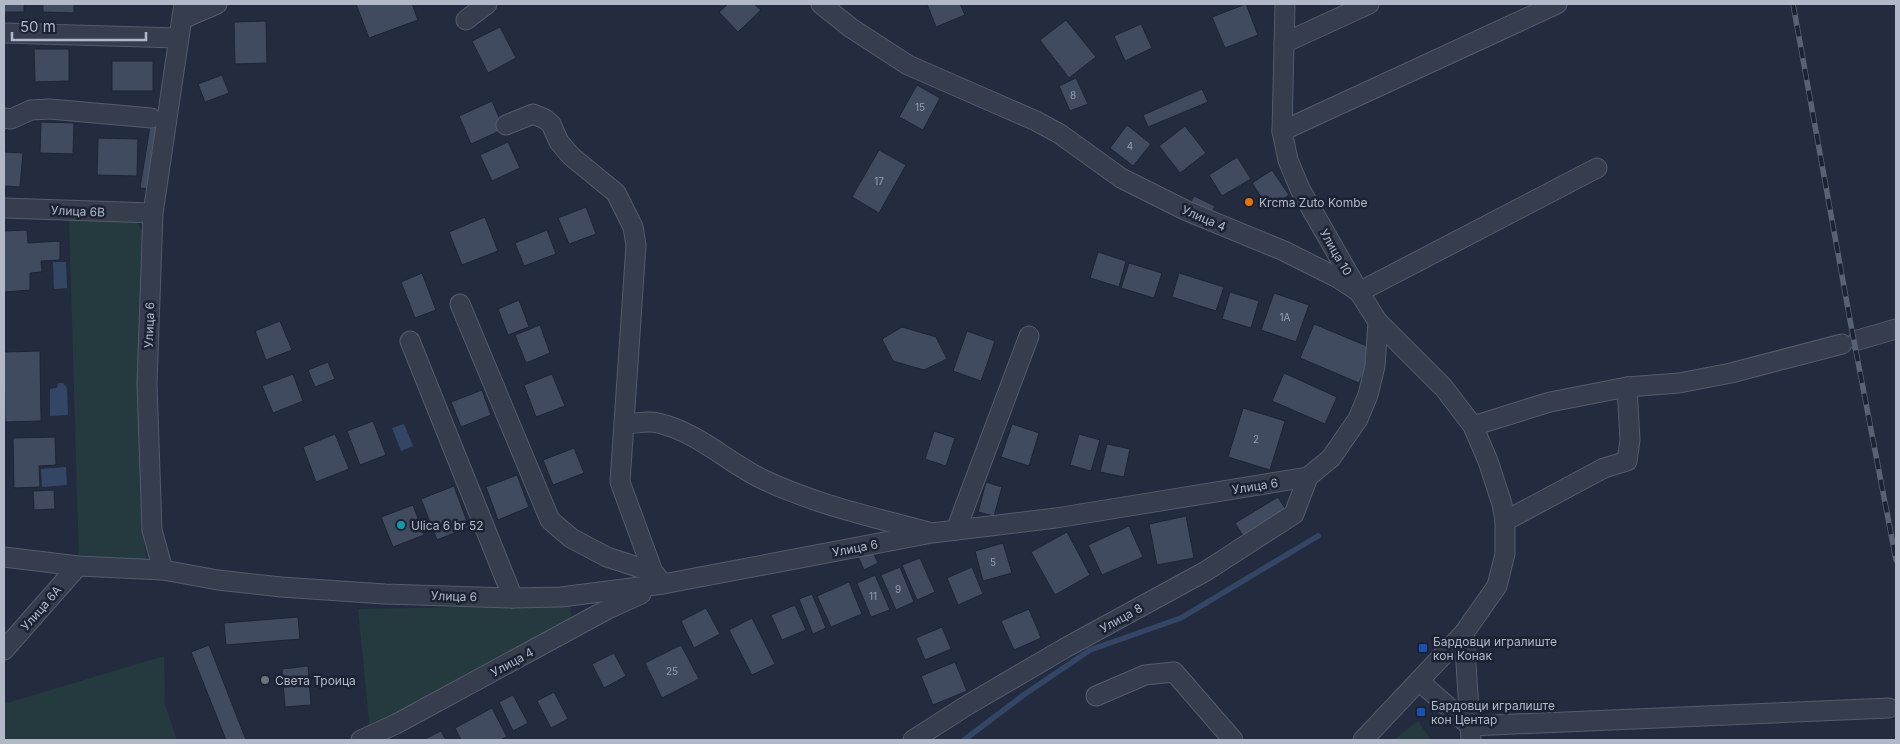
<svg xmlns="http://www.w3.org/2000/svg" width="1900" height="744" viewBox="0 0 1900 744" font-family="Inter,sans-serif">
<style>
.green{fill:#243a3f}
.water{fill:#344666}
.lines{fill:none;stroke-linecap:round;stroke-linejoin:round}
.stream{stroke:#344666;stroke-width:5.5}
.building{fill:#404b60;stroke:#1d2535}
.minor-casing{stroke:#545c6c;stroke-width:21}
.minor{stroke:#363e4e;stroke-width:19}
.rail-casing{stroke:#586275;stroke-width:5.5}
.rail{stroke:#1b2333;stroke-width:4;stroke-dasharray:11;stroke-linecap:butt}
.food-dot{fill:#e8710a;stroke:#1b2333;stroke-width:2}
.culture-dot{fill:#0f9aa8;stroke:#1b2333;stroke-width:2}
.transit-dot{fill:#1a4fb4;stroke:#1b2333;stroke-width:2}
.worship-dot{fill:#6b7280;stroke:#1b2333;stroke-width:2}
.labels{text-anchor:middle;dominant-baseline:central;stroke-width:5;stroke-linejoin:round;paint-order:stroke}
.number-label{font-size:10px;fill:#959eaf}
.poi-label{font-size:12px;fill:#b1b9c9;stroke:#1b2333;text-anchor:start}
.street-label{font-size:12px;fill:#b1b9c9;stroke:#1b2333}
</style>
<rect width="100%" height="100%" fill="#222c3e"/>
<g class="green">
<path d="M69,218l67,3 7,11 -1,296 5,35 -68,-1z"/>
<path d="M570,605l2,20 -202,105 -12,-121z"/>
<path d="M164,656l1,48 12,36h-173v-36z"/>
<path d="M1418,721l13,19h-37l1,-1z"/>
</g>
<g class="water">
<path d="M53,262h13l1,26 -13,1z"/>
<path d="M58,383h5l4,5 1,27 -18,1v-27l7,-1z"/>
<path d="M404,424l9,22 -12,5 -9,-23z"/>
<path d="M66,467l1,18 -25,2 -1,-18z"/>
</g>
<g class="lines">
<path class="stream" d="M964,740l61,-46 65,-44 91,-32 137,-82"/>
</g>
<g class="building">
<rect x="4" y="4" width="20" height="8"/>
<path d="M43,4h31v9l-31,-1z"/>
<path d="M356,4h56l6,16 -49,18z"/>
<path d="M728,4h26l7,6 -23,22 -19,-20z"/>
<path d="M927,4h33l5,11 -29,12z"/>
<path d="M1246,4l12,31 -33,13 -13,-31z"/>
<path d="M1066,20l30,37 -27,21 -29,-38z"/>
<path d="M266,21l1,42 -32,1 -1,-42z"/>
<path d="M1141,24l11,24 -27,13 -11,-25z"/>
<path d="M500,27l16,31 -28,15 -16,-32z"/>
<path d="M34,49h35v32l-34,1z"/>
<rect x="112" y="61" width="41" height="30"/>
<path d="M222,75l7,18 -24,9 -7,-18z"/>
<path d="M1076,78l12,26 -18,7 -11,-25z"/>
<path d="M917,85l23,13 -17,32 -24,-13z"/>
<path d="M1202,89l6,13 -60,25 -5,-12z"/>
<path d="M492,101l12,28 -33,15 -12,-28z"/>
<path d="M41,122l33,1 -1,31 -33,-1z"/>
<path d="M1127,125l24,19 -18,22 -23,-18z"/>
<path d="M150,126l13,2 -9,62 -14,-2z"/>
<path d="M1185,126l21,27 -26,20 -21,-27z"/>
<path d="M98,138l40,1 -1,37 -40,-1z"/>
<path d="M508,142l12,26 -28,13 -12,-26z"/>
<path d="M879,150l27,15 -27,48 -27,-16z"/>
<path d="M4,152l19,1 -3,34 -16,-1z"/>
<path d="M1237,157l14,22 -29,17 -13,-21z"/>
<path d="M1272,170l17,25 -20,14 -17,-26z"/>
<path d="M1194,196l21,10 -6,13 -21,-11z"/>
<path d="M586,207l10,27 -27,10 -11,-26z"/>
<path d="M485,217l13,34 -36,14 -13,-33z"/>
<path d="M27,230l1,13 32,-2v19l-19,1 1,11 -12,1v17l-26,2v-61z"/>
<path d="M547,230l9,24 -32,12 -9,-23z"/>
<path d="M1098,252l28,9 -7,26 -29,-9z"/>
<path d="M1129,263l33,10 -8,25 -33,-10z"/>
<path d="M422,273l14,37 -21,8 -14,-36z"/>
<path d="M1179,273l45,14 -8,24 -44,-14z"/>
<path d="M1230,292l29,9 -8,27 -29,-9z"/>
<path d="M1274,293l35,12 -13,37 -35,-12z"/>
<path d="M519,300l10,27 -21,8 -10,-26z"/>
<path d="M280,321l12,29 -26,10 -11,-29z"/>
<path d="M1314,324l60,25 -15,34 -59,-25z"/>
<path d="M540,325l10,28 -24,10 -11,-28z"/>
<path d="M902,327l34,10 11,22 -23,11 -31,-9 -11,-22z"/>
<path d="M967,331l28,10 -14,40 -28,-10z"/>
<path d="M40,351l1,70 -36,1 -1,-70z"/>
<path d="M328,362l7,17 -20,8 -7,-17z"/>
<path d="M1284,373l53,24 -12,27 -53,-23z"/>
<path d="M293,374l10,27 -30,12 -11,-27z"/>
<path d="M552,374l13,32 -29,11 -12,-32z"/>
<path d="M482,390l9,25 -30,12 -10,-25z"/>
<path d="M1243,408l42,13 -15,49 -42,-13z"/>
<path d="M373,421l13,34 -26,10 -13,-34z"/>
<path d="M1012,424l27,9 -10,33 -28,-9z"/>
<path d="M934,431l21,7 -9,28 -21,-7z"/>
<path d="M335,434l14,35 -33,13 -13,-35z"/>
<path d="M1079,434l21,6 -9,31 -21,-6z"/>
<path d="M55,437l1,28 -17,1 1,21 -26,1 -1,-50z"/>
<path d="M1107,444l23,5 -6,28 -24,-5z"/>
<path d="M574,448l10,25 -31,12 -10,-25z"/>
<path d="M517,475l12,32 -31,13 -12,-33z"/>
<path d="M986,482l16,5 -8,29 -16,-4z"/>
<path d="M454,486l15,41 -32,13 -16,-41z"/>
<path d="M54,490l1,19 -21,1 -1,-19z"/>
<path d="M1278,497l10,16 -43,26 -10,-16z"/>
<path d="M413,505l11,30 -31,12 -12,-30z"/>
<path d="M1186,516l8,42 -37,7 -8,-41z"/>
<path d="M1129,526l14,31 -41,18 -14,-30z"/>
<path d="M1067,532l23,43 -35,20 -24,-43z"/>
<path d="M1003,543l9,30 -29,8 -8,-30z"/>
<path d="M871,548l7,15 -14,7 -7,-16z"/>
<path d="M920,558l15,34 -18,8 -15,-35z"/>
<path d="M900,567l14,35 -18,8 -15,-35z"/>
<path d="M972,567l11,27 -25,11 -11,-27z"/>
<path d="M875,575l15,35 -19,7 -14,-34z"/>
<path d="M849,582l13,32 -31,13 -14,-31z"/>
<path d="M812,594l14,34 -13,6 -14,-35z"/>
<path d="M795,605l11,25 -24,10 -11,-25z"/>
<path d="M706,608l14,26 -26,14 -13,-27z"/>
<path d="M1029,609l12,29 -27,12 -13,-29z"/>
<path d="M298,617l2,22 -74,6 -2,-22z"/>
<path d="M752,618l23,46 -23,11 -23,-45z"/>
<path d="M942,627l9,22 -26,11 -9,-22z"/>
<path d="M209,645l37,95h-20l-35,-88z"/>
<path d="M681,645l18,34 -37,19 -17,-35z"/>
<path d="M614,653l12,23 -22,12 -12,-24z"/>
<path d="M955,662l12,29 -34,14 -12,-29z"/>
<path d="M308,666l3,39 -26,2 -3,-38z"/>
<path d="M554,692l14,27 -17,9 -14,-27z"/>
<path d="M513,695l15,28 -15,8 -14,-29z"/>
<path d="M492,708l15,29 -7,3h-39l-6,-12z"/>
<path d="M441,731l5,9h-23z"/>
</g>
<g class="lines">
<g class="minor-casing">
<g id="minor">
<path d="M821,4l30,24 57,37 128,56 24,13 61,44 66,33 97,40 54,27 21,14 238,-124"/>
<path d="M182,19l35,-15"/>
<path d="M466,20l21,-16"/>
<path d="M4,33l175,5"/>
<path d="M1284,43l85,-39"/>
<path d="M4,118l7,1 20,-9 19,-1 101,9"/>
<path d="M506,125l27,-11 12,5 6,5 8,18 12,14 45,37 17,34 3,18 -16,237 33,90 10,12"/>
<path d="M1282,131l275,-127"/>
<path d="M4,208l149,5"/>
<path d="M460,304l90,216 21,18 36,19 46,15"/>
<path d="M1858,340l38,-11"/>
<path d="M410,341l103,257"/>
<path d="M624,424c11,0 24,-4 34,-1 40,9 69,39 104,56 52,25 111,38 166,53"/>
<path d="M1473,426l77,-24 77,-15 52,-4 52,-10 111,-29"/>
<path d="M1505,521l99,-53 23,-7 3,-21 -3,-53"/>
<path d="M956,530l73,-194"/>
<path d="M4,557l74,9 85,4 55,10 63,7 104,7 128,4 48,-1 102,-13 269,-51 124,-15 252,-41"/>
<path d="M163,570l-11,-40 -5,-146 6,-171 31,-209"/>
<path d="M1464,633l7,107"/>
<path d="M4,650l74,-84"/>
<path d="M1419,681l51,45 419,-18"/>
<path d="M1096,696l49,-21 29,-3 59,68"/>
<path d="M361,740l35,-16 212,-115 33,-15"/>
<path d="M913,740l53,-34 99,-58 141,-77 88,-57 14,-37 23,-19 27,-39 10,-24 7,-29 3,-44 -19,-30 -59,-103 -12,-29 -6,-29 3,-127"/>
<path d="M1363,740l101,-107 33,-47 8,-32v-33l-3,-17 -14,-43 -15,-35 -29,-38 -66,-66"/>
</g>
</g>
<use href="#minor" class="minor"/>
<g class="rail-casing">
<path id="rail" d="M1793,4l57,316 46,240"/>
</g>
<use href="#rail" class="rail"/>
</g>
<circle class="food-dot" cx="1249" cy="202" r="5"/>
<circle class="culture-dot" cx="401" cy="525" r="5"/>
<g class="transit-dot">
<rect x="1418" y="643" width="10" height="10" rx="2.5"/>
<rect x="1416" y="707" width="10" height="10" rx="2.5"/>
</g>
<circle class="worship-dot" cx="265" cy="680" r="5"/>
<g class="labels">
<g class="number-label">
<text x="1073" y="95">8</text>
<text x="920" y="107">15</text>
<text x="1130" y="146">4</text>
<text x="879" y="181">17</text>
<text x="1285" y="317">1А</text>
<text x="1256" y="439">2</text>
<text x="993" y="562">5</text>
<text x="898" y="589">9</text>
<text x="873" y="596">11</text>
<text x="672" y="671">25</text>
</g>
<g class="poi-label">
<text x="1259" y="202">Krcma Zuto Kombe</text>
<text x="411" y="525">Ulica 6 br 52</text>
<text x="1433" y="641">Бардовци игралиште<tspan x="1433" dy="14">кон Конак</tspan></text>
<text x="275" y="680">Света Троица</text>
<text x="1431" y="705">Бардовци игралиште<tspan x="1431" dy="14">кон Центар</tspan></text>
</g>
<g class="street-label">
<text transform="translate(78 211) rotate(2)">Улица 6B</text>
<text transform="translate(1204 218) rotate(23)">Улица 4</text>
<text transform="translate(1336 252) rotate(60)">Улица 10</text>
<text transform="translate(149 325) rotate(-88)">Улица 6</text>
<text transform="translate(1255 486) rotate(-9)">Улица 6</text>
<text transform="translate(855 548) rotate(-11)">Улица 6</text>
<text transform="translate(454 596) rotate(2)">Улица 6</text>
<text transform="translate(41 608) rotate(-49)">Улица 6A</text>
<text transform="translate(1121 618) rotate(-29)">Улица 8</text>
<text transform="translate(512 662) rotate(-29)">Улица 4</text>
</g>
</g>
<rect width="1900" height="744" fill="none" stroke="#b1b9c9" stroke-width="10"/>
<path d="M12 32v8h134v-8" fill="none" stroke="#b1b9c9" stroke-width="2.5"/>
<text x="20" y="32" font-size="15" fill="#b1b9c9" stroke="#1b2333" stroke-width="4" paint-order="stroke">50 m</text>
</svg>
